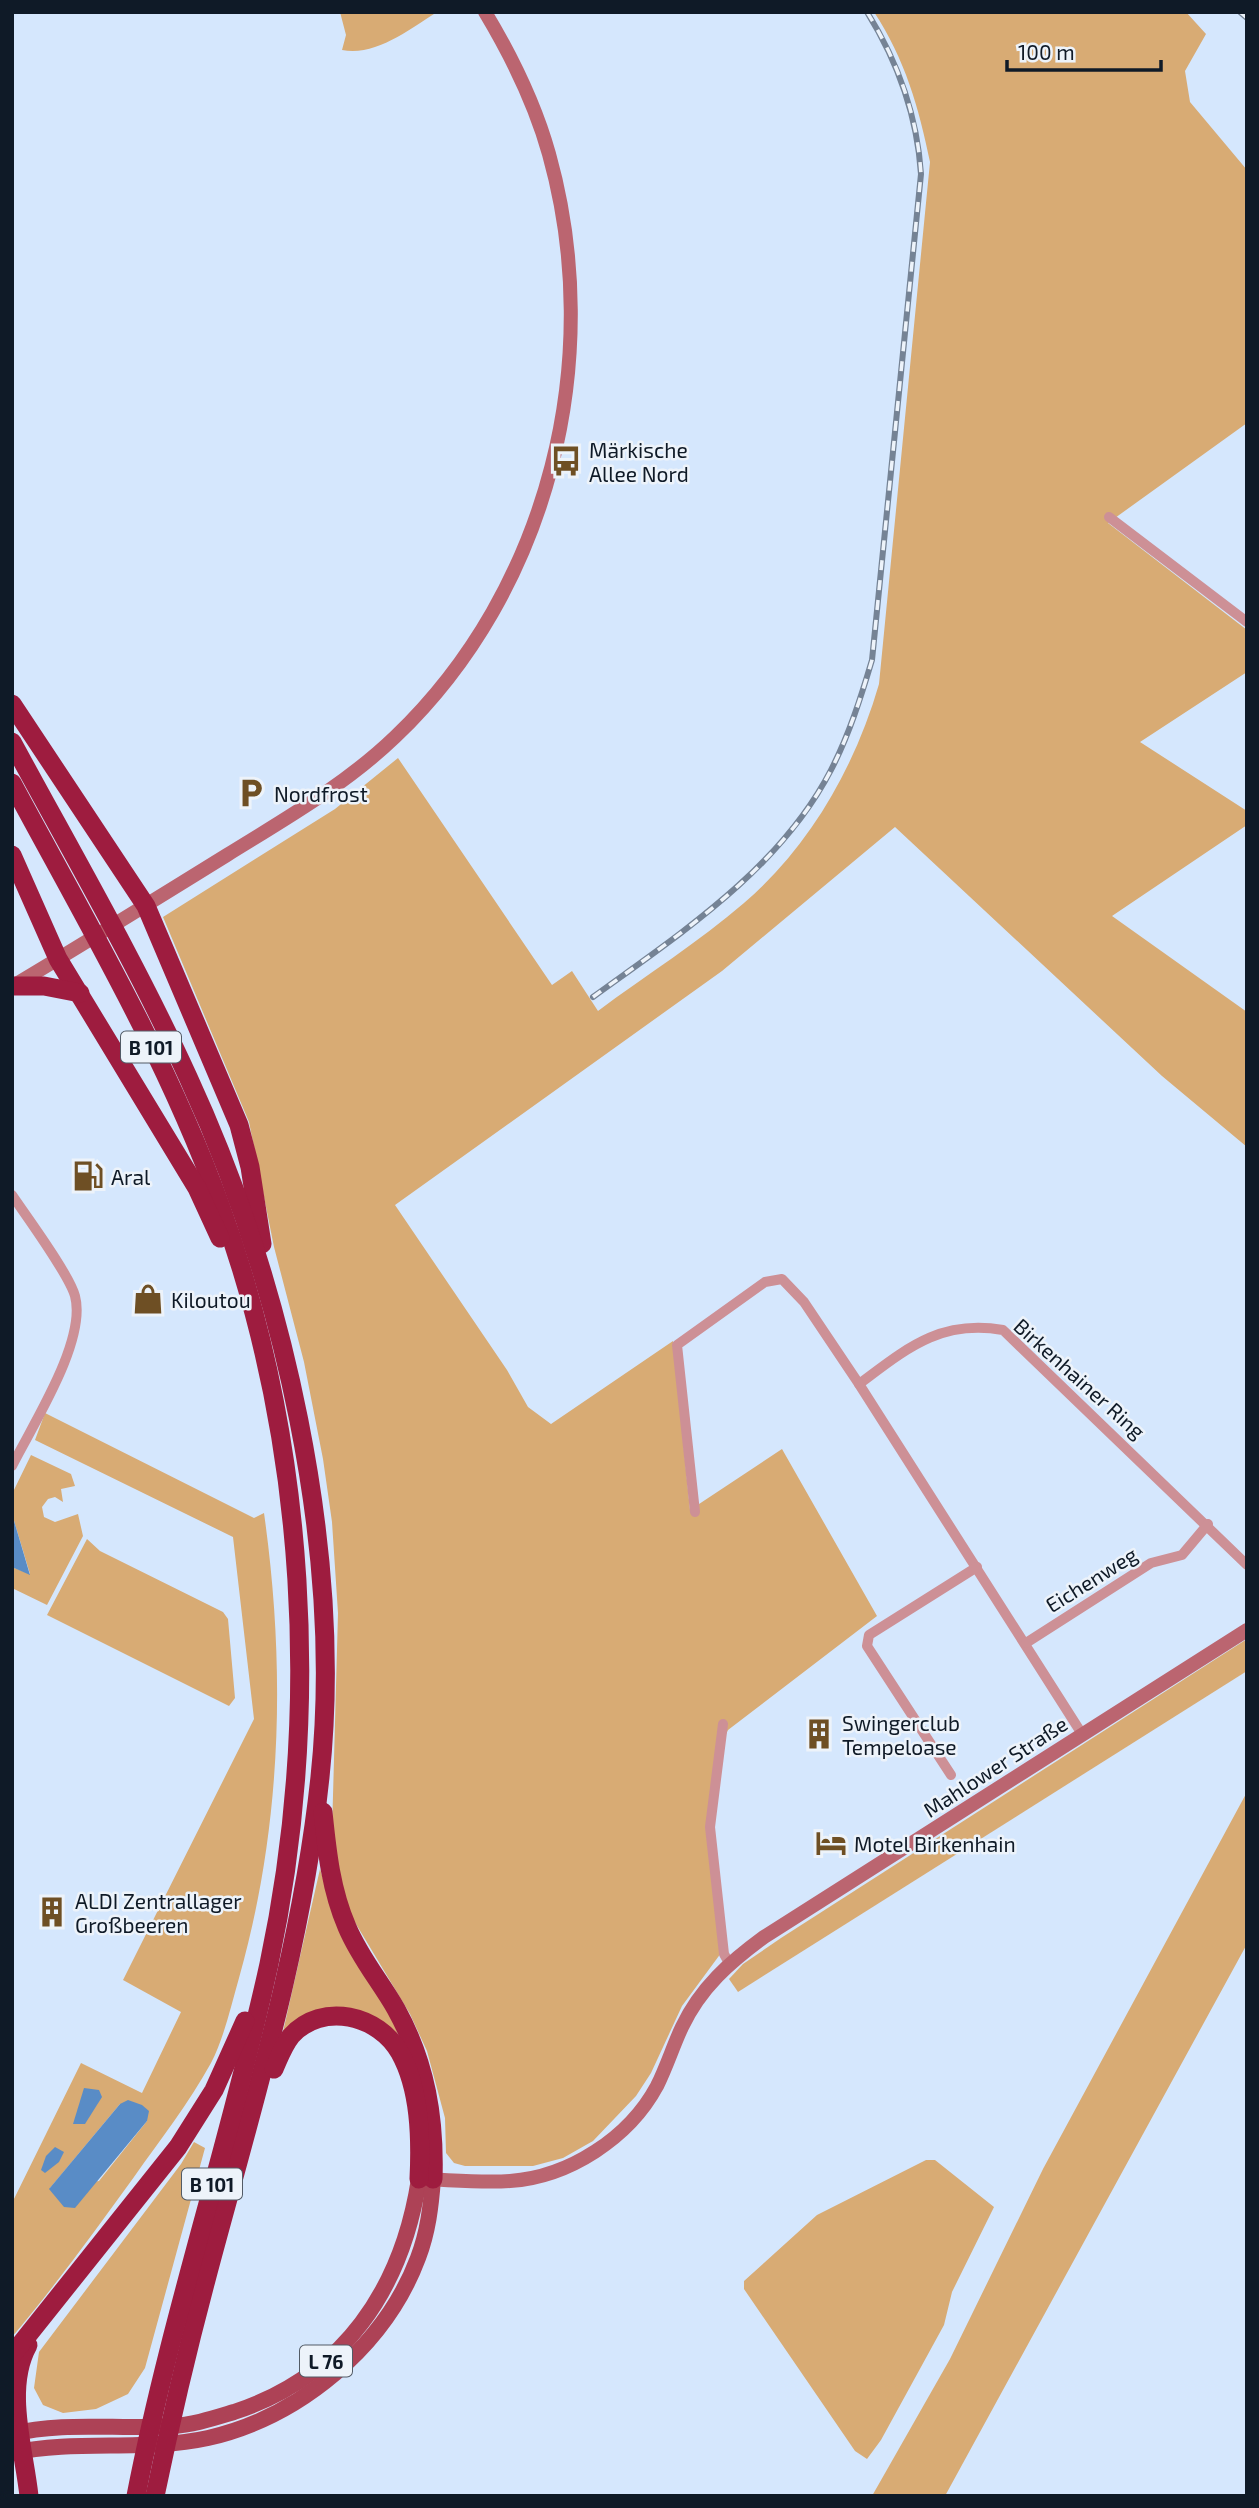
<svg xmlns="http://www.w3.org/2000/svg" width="1259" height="2508" viewBox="0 0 1259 2508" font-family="'Exo 2',sans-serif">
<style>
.green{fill:#d8ab74;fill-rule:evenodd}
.water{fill:#598cc6}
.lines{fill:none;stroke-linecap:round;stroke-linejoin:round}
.street{stroke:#cd9096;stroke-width:10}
.secondary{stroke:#bb6570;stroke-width:14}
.primary{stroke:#ad4256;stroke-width:16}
.highway{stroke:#9e1c3f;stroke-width:19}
.rail-casing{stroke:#758395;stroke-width:6}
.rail{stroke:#edf3fa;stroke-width:3.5;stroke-dasharray:10;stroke-linecap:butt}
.labels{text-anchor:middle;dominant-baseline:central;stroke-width:5;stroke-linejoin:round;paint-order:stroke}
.shield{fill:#edf3fa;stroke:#525b66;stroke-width:2}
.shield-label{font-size:19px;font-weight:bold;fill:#0f1a27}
.poi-label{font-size:21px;fill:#0f1a27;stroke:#edf3fa;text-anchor:start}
.street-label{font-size:21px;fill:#0f1a27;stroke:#edf3fa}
</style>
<rect width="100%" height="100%" fill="#d5e7fd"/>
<g class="green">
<path d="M340,12h97c-27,17 -62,45 -95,38l4,-15z"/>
<path d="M874,12h312l20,22 -21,37 5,31 57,68v253l-139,100 139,107v42l-107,70 107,69v14l-135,91 135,96v135l-85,-71 -267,-249 -173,144 -327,234 112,165 21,37 23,17 122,-83 17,169 92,-61 95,167 -149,114 -5,10 -13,87 14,122 -42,57 -31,67 -15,23 -43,45 -30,17 -30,8h-68l-11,-3 -8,-10 -1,-35 -18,-67 -17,-37 -60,-100 -13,-42 -5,-40 6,-219 -6,-91 -9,-63 -19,-97 -30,-115 -25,-125 -86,-205 172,-108 63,-51 154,227 20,-14 26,40c48,-36 101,-69 146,-108 66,-57 111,-136 135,-219l51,-522c-11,-54 -25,-103 -56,-150z"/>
<path d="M45,1413l209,105 10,-5c22,156 18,313 -25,465 -8,28 -15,60 -28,85 -22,40 -51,77 -77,114 -39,54 -79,109 -122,160v-134l69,-140 61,30 39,-81 -58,-32 131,-261 -21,-182 -198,-97zM120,2104l27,17 -48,60 -49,7z"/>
<path d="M31,1455l40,19 4,12 -14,3 2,13 -8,-5 -7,2 -6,8 2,10 11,5 23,-8 5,22 -36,69 -35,-17v-21l18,7 -18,-60v-20z"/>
<path d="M87,1539l13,12 123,61 5,7 7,79 -6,8 -182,-91z"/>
<path d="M1247,1639v32l-509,321 -9,-13 14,-15 38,-26z"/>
<path d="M1247,1792v152l-302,552h-73l78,-137 93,-190z"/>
<path d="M320,1869l18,57 51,83 30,85 -52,-80 -85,22z"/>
<path d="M194,2142l11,6 -60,220 -17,26 -32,15 -33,4 -20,-8 -9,-17 5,-36 142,-188z"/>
<path d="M926,2160h9l59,47 -42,85 -8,33 -63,115 -14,19 -12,-8 -111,-162v-8l73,-66z"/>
</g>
<g class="water">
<path d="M12,1514l18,61 -18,-8z"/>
<path d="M84,2088l15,2 3,7 -17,27h-12z"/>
<path d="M128,2100l14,5 7,6 -2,10 -72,87 -11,-1 -15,-18 71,-85z"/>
<path d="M55,2147l9,5 -5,10 -14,11 -4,-3 5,-14z"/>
</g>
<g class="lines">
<g class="street">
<path d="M1109,517l138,105"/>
<path d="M12,1195c15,22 57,79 63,101 12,45 -42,128 -63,170"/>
<path d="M859,1384c47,-35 81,-65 144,-54l244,235"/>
<path d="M695,1512l-18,-167 88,-63 17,-3 22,23 55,82 223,350"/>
<path d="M1026,1643l125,-80 31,-8 26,-31"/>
<path d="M723,1724l-13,103 14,127 5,9"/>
<path d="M951,1775l-84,-129 2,-11 108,-68"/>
</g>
<g class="secondary">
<path d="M13,986c72,-43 143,-87 214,-131 58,-36 118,-70 168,-118 155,-148 211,-379 154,-583 -14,-50 -37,-97 -64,-142"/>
<path d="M424,2179c28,1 58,4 86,2 59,-4 119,-43 147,-95 10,-20 16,-40 25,-59 19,-40 48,-65 82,-90l483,-307"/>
</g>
<g class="primary">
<path d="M12,2434c52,-13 107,-4 160,-8 21,-1 42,-8 62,-14 110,-36 168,-123 185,-233"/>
<path d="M12,2453c65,-14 132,-1 196,-15 92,-21 177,-92 210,-180 10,-26 13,-52 15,-79"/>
</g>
<g class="highway">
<path d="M12,704l134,202 93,219 11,42 12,77"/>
<path d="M12,742c60,111 124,221 176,335 95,206 156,473 132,700 -18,172 -70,337 -114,503 -19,71 -36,144 -51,216"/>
<path d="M12,783c73,136 154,273 207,419 88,240 103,512 50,762 -39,178 -98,352 -133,532"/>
<path d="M12,855l46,104 139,229 23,50"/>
<path d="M13,986h31l36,7"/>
<path d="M323,1812c4,40 8,78 24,115 13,31 33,54 49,82 30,54 39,110 37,170"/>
<path d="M274,2069c5,-11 9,-23 17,-33 31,-35 88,-21 109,17 20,36 21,85 19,126"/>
<path d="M28,2345c-24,43 -4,104 1,151"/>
<path d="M12,2355l166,-208 36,-57 31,-69"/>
</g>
<g class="rail-casing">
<g id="rail">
<path d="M1240,12l7,6"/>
<path d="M593,997c88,-64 187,-128 238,-227 18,-35 30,-73 41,-110l49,-486c-4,-60 -23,-112 -54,-162"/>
</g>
</g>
<use href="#rail" class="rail"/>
</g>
<defs>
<g id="bus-bare" transform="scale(2.415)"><path d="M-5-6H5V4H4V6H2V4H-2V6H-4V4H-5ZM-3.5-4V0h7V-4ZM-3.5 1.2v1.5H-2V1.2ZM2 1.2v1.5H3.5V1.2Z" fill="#6e4f24" stroke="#edf3fa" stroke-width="2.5" paint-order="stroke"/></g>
<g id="parking-bare" transform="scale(2.415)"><path d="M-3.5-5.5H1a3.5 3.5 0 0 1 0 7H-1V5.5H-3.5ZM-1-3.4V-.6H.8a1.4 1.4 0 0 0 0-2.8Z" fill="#6e4f24" stroke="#edf3fa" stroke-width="2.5" paint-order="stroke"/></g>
<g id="fuel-bare" transform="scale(2.415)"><path d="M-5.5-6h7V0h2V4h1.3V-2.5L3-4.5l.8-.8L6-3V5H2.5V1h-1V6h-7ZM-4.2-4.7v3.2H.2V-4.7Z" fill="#6e4f24" stroke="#edf3fa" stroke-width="2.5" paint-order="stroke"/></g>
<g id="shop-bare" transform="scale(2.415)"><path d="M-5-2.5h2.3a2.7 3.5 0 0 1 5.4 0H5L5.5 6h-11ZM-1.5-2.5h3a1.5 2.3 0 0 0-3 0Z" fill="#6e4f24" stroke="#edf3fa" stroke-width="2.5" paint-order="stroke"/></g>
<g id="building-bare" transform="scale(2.415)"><path d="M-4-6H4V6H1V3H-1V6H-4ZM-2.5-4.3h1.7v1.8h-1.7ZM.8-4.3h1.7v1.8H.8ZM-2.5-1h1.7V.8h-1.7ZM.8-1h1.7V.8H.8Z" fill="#6e4f24" stroke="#edf3fa" stroke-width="2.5" paint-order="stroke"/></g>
<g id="hotel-bare" transform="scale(2.415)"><path d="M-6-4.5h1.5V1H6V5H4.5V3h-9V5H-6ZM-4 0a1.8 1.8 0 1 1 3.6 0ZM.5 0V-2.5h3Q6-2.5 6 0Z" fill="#6e4f24" stroke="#edf3fa" stroke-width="2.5" paint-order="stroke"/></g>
</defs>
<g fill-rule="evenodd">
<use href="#bus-bare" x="566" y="461"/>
<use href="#parking-bare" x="251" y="793"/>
<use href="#fuel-bare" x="88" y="1176"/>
<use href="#shop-bare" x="148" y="1299"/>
<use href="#building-bare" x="819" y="1734"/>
<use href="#hotel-bare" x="831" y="1843"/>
<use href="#building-bare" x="52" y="1912"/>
</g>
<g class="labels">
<g class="shield">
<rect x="121" y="1031.5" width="60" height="31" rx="5"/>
<rect x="182" y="2168.5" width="60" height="31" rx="5"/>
<rect x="300" y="2345.5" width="52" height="31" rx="5"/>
</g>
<g class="shield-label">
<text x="151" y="1047">B 101</text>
<text x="212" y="2184">B 101</text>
<text x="326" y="2361">L 76</text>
</g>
<g class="poi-label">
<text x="589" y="449">Märkische<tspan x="589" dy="24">Allee Nord</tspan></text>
<text x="274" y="793">Nordfrost</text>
<text x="111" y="1176">Aral</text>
<text x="171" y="1299">Kiloutou</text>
<text x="842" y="1722">Swingerclub<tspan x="842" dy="24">Tempeloase</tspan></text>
<text x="854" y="1843">Motel Birkenhain</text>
<text x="75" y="1900">ALDI Zentrallager<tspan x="75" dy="24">Großbeeren</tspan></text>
</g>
<g class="street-label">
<text transform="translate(1080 1378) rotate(42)">Birkenhainer Ring</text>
<text transform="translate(1091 1579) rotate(-32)">Eichenweg</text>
<text transform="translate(995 1766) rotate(-33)">Mahlower Straße</text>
</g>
</g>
<rect width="1259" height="2508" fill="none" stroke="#0f1a27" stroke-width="28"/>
<path d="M1007 60v10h154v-10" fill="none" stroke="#0f1a27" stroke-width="3.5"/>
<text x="1018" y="60" font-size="21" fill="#0f1a27" stroke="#edf3fa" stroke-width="5" paint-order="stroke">100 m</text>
</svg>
